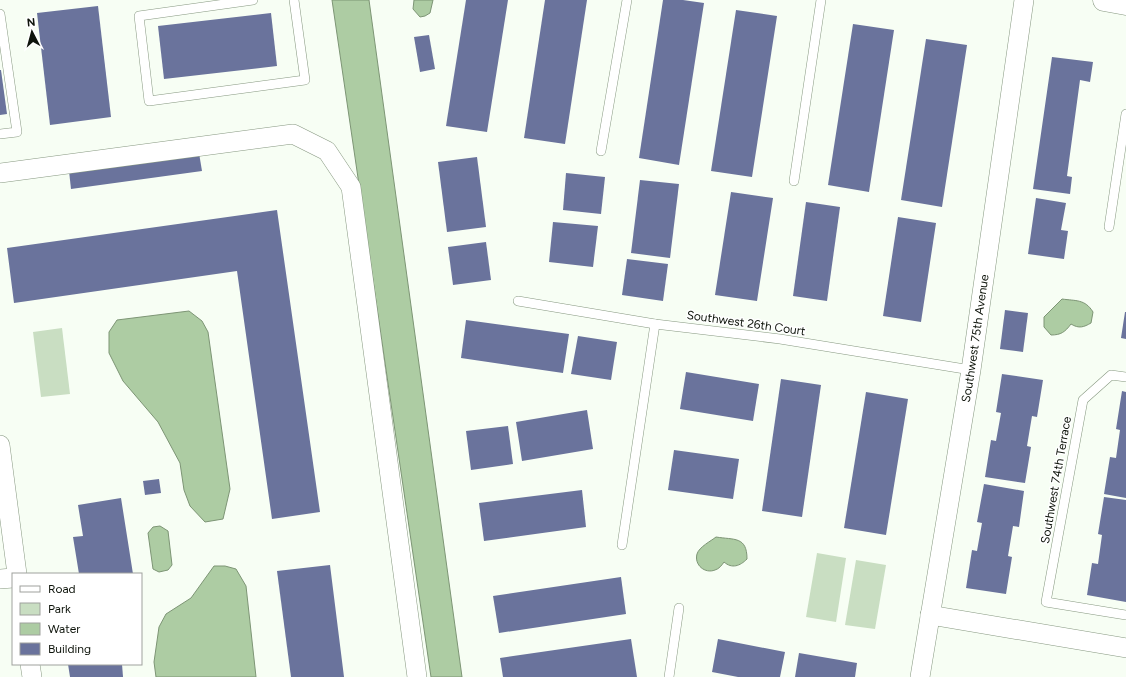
<svg xmlns="http://www.w3.org/2000/svg" width="1126" height="677" viewBox="0 0 1126 677" font-family="Figtree,sans-serif">
<style>
.green{fill:#c9dec2}
.water{fill:#adcca3;stroke:#7d9575}
.building{fill:#6a739c}
.lines{fill:none;stroke-linecap:round;stroke-linejoin:round}
.service-casing{stroke:#879881;stroke-width:10}
.minor-casing{stroke:#879881;stroke-width:20}
.tertiary-casing{stroke:#879881;stroke-width:23}
.service{stroke:#fff;stroke-width:9}
.minor{stroke:#fff;stroke-width:19}
.tertiary{stroke:#fff;stroke-width:22}
.labels{text-anchor:middle;dominant-baseline:central;stroke-width:3;stroke-linejoin:round;paint-order:stroke}
.street-label{font-size:12px;fill:#0e140b;stroke:#fff}
</style>
<rect width="100%" height="100%" fill="#f7fef4"/>
<g class="green">
<path d="M62,328l8,66 -29,3 -8,-65z"/>
<path d="M817,553l29,5 -10,64 -30,-5z"/>
<path d="M856,560l30,5 -11,64 -30,-4z"/>
</g>
<g class="water">
<path d="M332,0h37l93,677h-31z"/>
<path d="M414,0h19l-3,13 -5,3 -5,1 -7,-8z"/>
<path d="M1062,299c14,2 23,0 31,13l-2,11c-7,4 -12,6 -20,1 -6,8 -10,11 -20,11l-7,-8v-10z"/>
<path d="M189,311l13,10 6,11 22,157 -7,30 -18,3 -15,-16 -6,-16 -4,-27 -22,-41 -35,-41 -14,-28v-21l8,-12z"/>
<path d="M160,526l8,5 4,34 -4,5 -9,2 -6,-3 -5,-36 5,-6z"/>
<path d="M716,537c18,3 31,-1 31,22 -7,7 -15,10 -23,3 -2,3 -5,7 -9,8 -10,4 -21,-5 -18,-16 2,-7 14,-13 19,-17z"/>
<path d="M214,566h11l11,3 10,17 10,91h-100l-2,-15 5,-35 7,-13 25,-16z"/>
</g>
<g class="building">
<path d="M466,0h42l-21,132 -41,-6z"/>
<path d="M545,0h42l-22,144 -41,-6z"/>
<path d="M663,0h20l21,3 -25,162 -40,-7z"/>
<path d="M98,6l13,111 -61,8 -13,-112z"/>
<path d="M736,10l41,6 -25,161 -41,-6z"/>
<path d="M271,13l6,53 -113,13 -6,-53z"/>
<path d="M853,24l41,6 -25,162 -41,-7z"/>
<path d="M429,35l6,34 -15,3 -6,-35z"/>
<path d="M926,39l41,6 -25,162 -41,-7z"/>
<path d="M1052,57l41,5 -3,20 -10,-2 -13,96 5,1 -2,17 -37,-5z"/>
<path d="M0,70h1l6,44 -7,1z"/>
<path d="M199,153l3,18 -131,18 -2,-18z"/>
<path d="M477,157l9,70 -39,5 -9,-70z"/>
<path d="M566,173l39,4 -4,37 -38,-4z"/>
<path d="M640,180l39,4 -9,74 -39,-5z"/>
<path d="M731,192l42,6 -16,103 -42,-6z"/>
<path d="M1036,198l30,5 -5,27 7,1 -4,28 -36,-5z"/>
<path d="M806,202l34,5 -13,94 -34,-5z"/>
<path d="M277,210l43,302 -48,7 -35,-248 -223,32 -7,-55z"/>
<path d="M898,217l38,6 -15,99 -38,-6z"/>
<path d="M553,222l45,4 -5,41 -44,-5z"/>
<path d="M486,242l5,38 -38,5 -5,-38z"/>
<path d="M627,259l41,5 -5,37 -41,-6z"/>
<path d="M1005,310l23,3 -5,39 -23,-3z"/>
<path d="M1125,312h1v27l-5,-1z"/>
<path d="M466,320l103,14 -6,39 -102,-15z"/>
<path d="M578,336l39,6 -6,38 -40,-6z"/>
<path d="M686,372l73,12 -6,37 -73,-12z"/>
<path d="M1002,374l41,6 -6,37 -5,-1 -5,30 4,1 -6,36 -40,-6 6,-37 5,1 5,-28 -5,-1z"/>
<path d="M781,379l40,6 -19,132 -40,-6z"/>
<path d="M1122,391l4,1v106l-22,-4 6,-37 6,1 4,-28 -4,-1z"/>
<path d="M866,392l42,7 -22,136 -42,-7z"/>
<path d="M587,410l6,39 -71,12 -6,-39z"/>
<path d="M508,426l5,38 -42,6 -5,-39z"/>
<path d="M674,450l65,9 -6,40 -65,-9z"/>
<path d="M159,479l2,14 -16,2 -2,-14z"/>
<path d="M984,484l40,7 -5,36 -6,-1 -5,30 4,1 -6,37 -40,-6 6,-38 5,1 5,-28 -5,-1z"/>
<path d="M582,490l4,37 -102,14 -5,-38z"/>
<path d="M1104,497l22,3v102l-39,-7 5,-32 6,1 4,-29 -4,-1z"/>
<path d="M121,498l12,76h-54l-6,-37 10,-1 -5,-31z"/>
<path d="M330,565l14,112h-53l-14,-106z"/>
<path d="M621,577l5,37 -127,19 -6,-37z"/>
<path d="M631,639l6,38h-134l-3,-19z"/>
<path d="M718,639l67,13 -5,25h-42l-26,-5z"/>
<path d="M799,653l58,10 -2,14h-60z"/>
<path d="M68,664h54l1,13h-53z"/>
</g>
<g class="lines">
<g class="service-casing">
<g id="service">
<path d="M253,0l-114,16 10,85 156,-21 -11,-80"/>
<path d="M0,14l17,118 -17,2"/>
<path d="M601,151l26,-151"/>
<path d="M794,181l27,-181"/>
<path d="M1109,227l17,-113"/>
<path d="M518,301l137,23 125,15 191,31"/>
<path d="M1126,377l-15,-2 -28,25 -37,202 80,13"/>
<path d="M622,545l33,-221"/>
<path d="M669,677l10,-69"/>
</g>
</g>
<g class="minor-casing">
<g id="minor">
<path d="M0,173l293,-39 34,17 24,36 66,490"/>
<path d="M0,445l17,129"/>
<path d="M0,579l13,-1"/>
<path d="M930,615l196,33"/>
<path d="M30,664l2,13"/>
<path id="s1" d="M920,677l51,-307 53,-370"/>
</g>
</g>
<g class="tertiary-casing">
<path id="tertiary" d="M1104,0l22,4"/>
</g>
<use href="#service" class="service"/>
<use href="#minor" class="minor"/>
<use href="#tertiary" class="tertiary"/>
</g>
<g class="labels">
<g class="street-label">
<text transform="translate(746 323) rotate(8)">Southwest 26th Court</text>
<text stroke="none"><textPath href="#s1" startOffset="343">Southwest 75th Avenue</textPath></text>
<text transform="translate(1056 480) rotate(-80)">Southwest 74th Terrace</text>
</g>
</g>
<rect x="12" y="573" width="130" height="92" fill="#ffffff" stroke="#9fa19d"/>
<rect x="20" y="586" width="20" height="6" fill="#ffffff" stroke="#9fa19d"/>
<text x="48" y="593" font-size="12" fill="#0e140b">Road</text>
<rect x="20" y="603" width="20" height="12" fill="#c9dec2" stroke="#9fa19d"/>
<text x="48" y="613" font-size="12" fill="#0e140b">Park</text>
<rect x="20" y="623" width="20" height="12" fill="#adcca3" stroke="#9fa19d"/>
<text x="48" y="633" font-size="12" fill="#0e140b">Water</text>
<rect x="20" y="643" width="20" height="12" fill="#6a739c" stroke="#9fa19d"/>
<text x="48" y="653" font-size="12" fill="#0e140b">Building</text>
<g transform="translate(32 32) rotate(354)" stroke="#ffffff" stroke-width="3" paint-order="stroke">
<path d="M0-3L7 15L0 10L-7 15Z" fill="#0e140b"/>
<text y="-6" font-size="11" font-weight="bold" text-anchor="middle" fill="#0e140b">N</text>
</g>
</svg>
